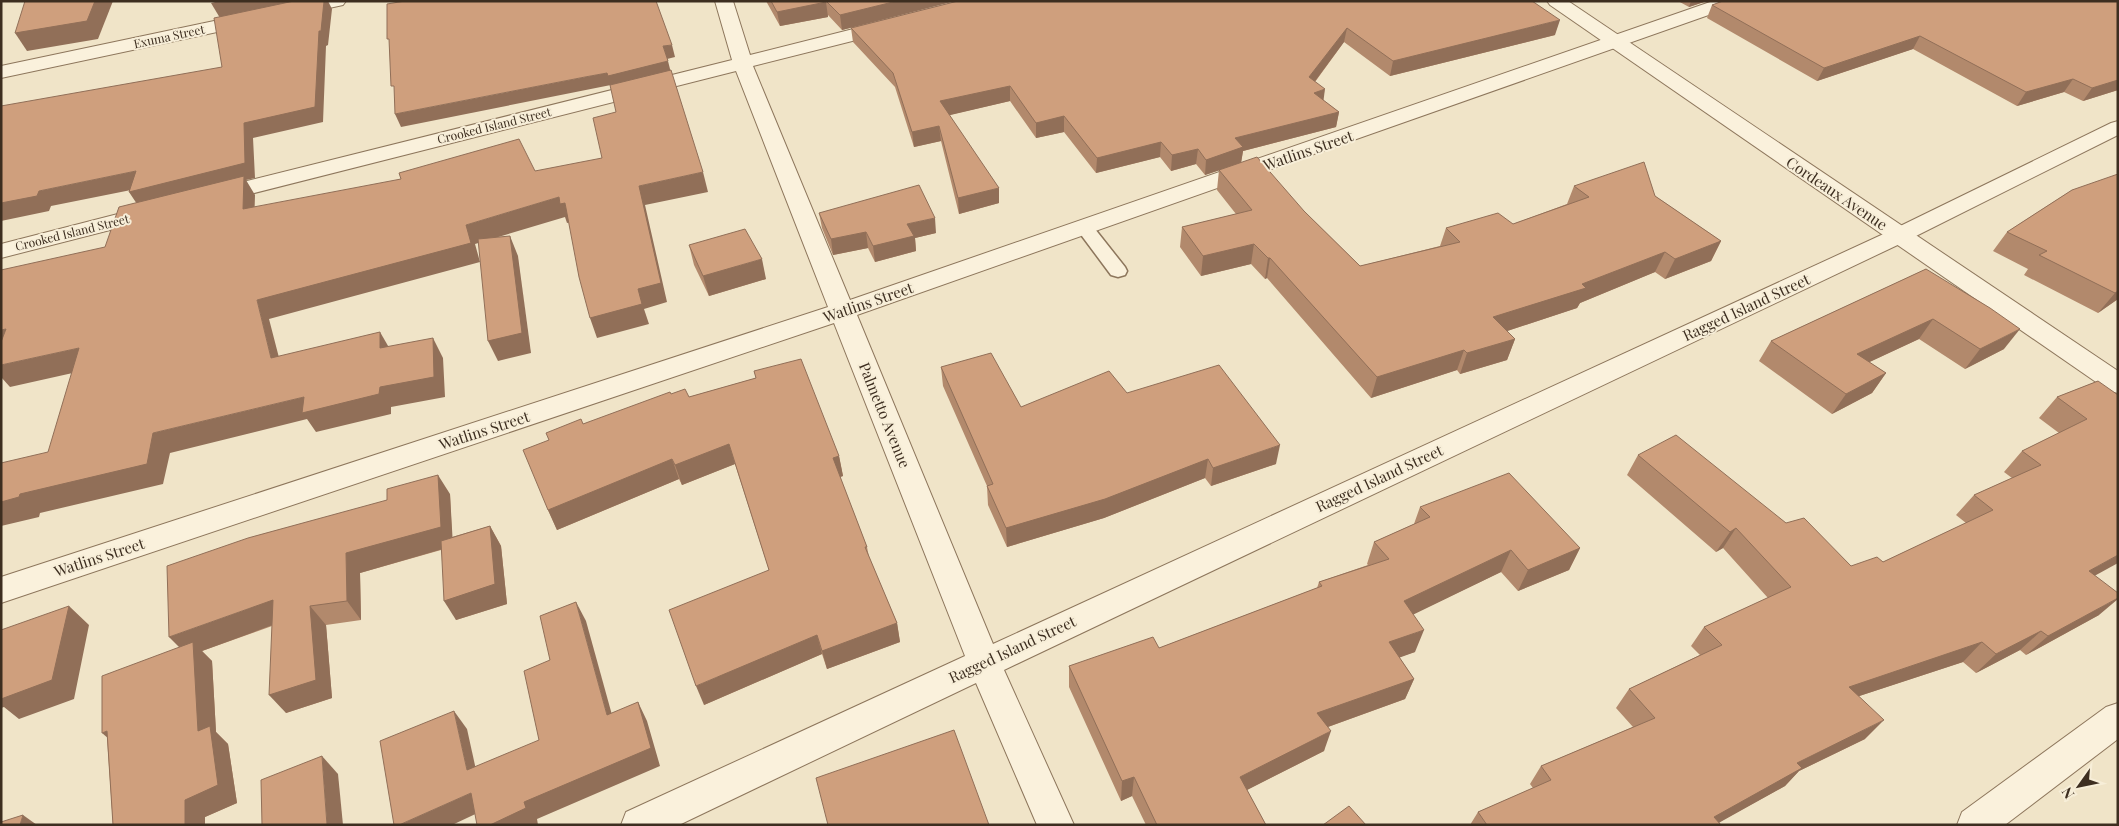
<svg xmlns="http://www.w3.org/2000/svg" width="2119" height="826" viewBox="0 0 2119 826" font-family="'Playfair Display',serif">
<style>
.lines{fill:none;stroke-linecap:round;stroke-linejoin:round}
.service-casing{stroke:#8d765c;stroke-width:3}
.minor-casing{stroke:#8d765c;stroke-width:2}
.tertiary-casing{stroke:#8d765c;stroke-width:2}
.service{fill:#faf1dc;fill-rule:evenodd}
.minor{fill:#faf1dc;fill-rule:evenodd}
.tertiary{fill:#faf1dc;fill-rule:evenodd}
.wall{fill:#b2896c}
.shaded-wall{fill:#916f58}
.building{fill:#cf9f7d;stroke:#916f58}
.labels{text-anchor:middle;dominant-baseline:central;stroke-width:4;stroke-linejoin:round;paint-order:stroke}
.far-street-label{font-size:12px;fill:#3d2e20;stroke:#f7eed8}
.street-label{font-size:15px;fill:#3d2e20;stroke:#f7eed8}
</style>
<rect width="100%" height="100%" fill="#f0e4c8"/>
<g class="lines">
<g class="service-casing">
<path id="service" d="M1085,223l6,1 34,43 2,4 -2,4 -7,2 -7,-2 -32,-43 -3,-4 3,-4z"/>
</g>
<g class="minor-casing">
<g id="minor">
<path d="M311,1h35l-3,4 -51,11 -6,-1 -3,-4 3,-4z"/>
<path d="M715,1h18l17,54 139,-35 7,2 2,4 -2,4 -143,36 97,234 863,-299h27l-3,4 -880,310 136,329 897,-413 221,-108 7,-2v14l-212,106 -902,429 70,155h-37l-61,-142 -297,142h-58l5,-13 339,-156 -131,-333 -833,280v-26l827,-270 -92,-236 -521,132 -8,-2 -3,-5 3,-5 525,-131z"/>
<path d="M252,13l7,2 2,4 -2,4 -258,55v-12z"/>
<path d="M149,206l8,2 3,5 -3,5 -156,40v-14z"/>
<path d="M2118,703v36l-113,86h-48l5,-13 144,-105z"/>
</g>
</g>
<g class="tertiary-casing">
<path id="tertiary" d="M1547,1h21l550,370v22l-9,-2 -559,-386z"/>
</g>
<use href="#service" class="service"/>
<use href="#minor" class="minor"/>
<use href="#tertiary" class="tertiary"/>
</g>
<g class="wall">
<path d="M766,1h189l-113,29 -14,-15v2l-48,9z"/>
<path d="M958,1l597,34 -165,41 -46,-34 -29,40 8,18 16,12 -3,15 -93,24 -2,12 -36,12 -9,-11 -25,7 -11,-14 -64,16 -32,-41 -28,6 -26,-37 -61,14 50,88 -40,11 -18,-73 -27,6 -19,-60 -42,-45 -2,-14z"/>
<path d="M1678,1h29l-18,6z"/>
<path d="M2118,1v89l-35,11 -19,-9 -47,14 -104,-57 -96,32 -110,-63 5,-13z"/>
<path d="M1219,170l85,41 56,55 80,-20 6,-18 67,-4 54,-20 7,-18 81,10 66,45 -10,20 -46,18 -10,-7 -75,31 -3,5 -70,23 8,8 -8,21 -47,14 -3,-4 -86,28 -104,-120 -2,1 -14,-15 -50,12 -21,-29 2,-20 54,-13 -19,-24z"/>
<path d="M2072,190l46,109 -20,14 -74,-38 4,-6 -35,-18 14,-19z"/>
<path d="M819,213l117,20 -21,5 1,13 -41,11 -7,-14 -35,7 -11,-27z"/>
<path d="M689,245l77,34 -57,17 -15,-31z"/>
<path d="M1926,269l78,80 -39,20 -46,-30 -50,23 17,11 -14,20 -40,21 -73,-53 12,-20z"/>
<path d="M941,367l80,40 106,-14 149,71 -65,22 -6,-8 -101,40 -97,29 -19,-42 -1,-19 -44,-100z"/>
<path d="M754,371l85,85 4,20 -3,1 27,70 2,10 28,66 3,19 -73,27 -5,-15 -118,51 65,-135 -34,-106 -53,21 -3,-6 -122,51 -9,-20 1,-70 34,-16 106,-27 67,-19z"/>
<path d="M2098,381l-3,195 4,39 -73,40 -6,-5 -44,23 -13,-11 -104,34 6,43 -66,32 -14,15 -66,36 2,3h-251l8,-13 55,-24 -3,-4 11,-18 92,-39 -17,-19 13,-19 71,-34 -9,-9 13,-19 64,-29 -45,-50 -7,4 -89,-77 11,-20 148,68 65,43 32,-4 83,-39 -10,-8 18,-20 38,-17 -8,-6 18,-21 37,-18 -20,-15 18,-21z"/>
<path d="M450,494l2,43 38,-11 11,20 6,58 -51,16 -15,-70 -81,23 1,47 -35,5 6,73 -46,15 -14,-87 -70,25 10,10 4,71 12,12 9,59 -32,14v8h-92l-6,-87 73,-90z"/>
<path d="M1420,507l160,41 -11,22 -51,21 -17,-19 -88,42 2,38 -16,5 15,22 -9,20 -77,28 -4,24 -77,39 19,35h-120l-14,-29 -11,5 -52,-114v-21l90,-18 158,-60 2,-6 49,-17 -1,-1 7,-22 40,-18z"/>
</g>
<g class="shaded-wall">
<path d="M95,1h18l-15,38 -71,12 -12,-18z"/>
<path d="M219,1h81l-80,17 -9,-15z"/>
<path d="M324,1h4l4,8 -4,36 -2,1 -3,76 -70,16 2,40 -9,2 9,15 -1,33 -115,-21 -10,-15 115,-69 75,-92z"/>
<path d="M897,1h58l-113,29 -2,-15z"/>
<path d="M1691,1h16l-18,6z"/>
<path d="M826,2l2,15 -48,9 -3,-14z"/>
<path d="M1560,20l-5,15 -165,41 3,-15z"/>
<path d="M1347,28l-3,14 -37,50 2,-15z"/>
<path d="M1920,36l-7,13 -96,32 7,-13z"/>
<path d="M672,45l3,12 -8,2 -4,-13z"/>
<path d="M668,61l3,12 -270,54 -6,-13z"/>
<path d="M2073,79l-9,13 -47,14 9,-14z"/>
<path d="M2118,80v10l-35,11 9,-13z"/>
<path d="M1010,86v15l-68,16 -2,-16z"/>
<path d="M1325,89l-2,15 -9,-11z"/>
<path d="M1339,112l-3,15 -93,24 -2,12 -36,12 1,-15 29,-22z"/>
<path d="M1064,116v16l-28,6v-15z"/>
<path d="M939,126l2,15 -27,6 -2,-15z"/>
<path d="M1161,142l-1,15 -64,16 1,-15z"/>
<path d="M1198,149l-2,15 -25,7 1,-16z"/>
<path d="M136,171l10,16 -95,19 -2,5 -48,10v-18l38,-12z"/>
<path d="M703,172l5,20 -63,13 22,97 -23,7 5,15 -52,14 -7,-20 48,-29 1,-103z"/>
<path d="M999,188v15l-40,11 -1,-16z"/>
<path d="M559,197l6,6 7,19 -5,1 -2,-6 -90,27 5,18 -211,57 15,58 -13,-19 -14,-58 209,-75z"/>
<path d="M935,218l1,15 -21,5 1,13 -41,11 -2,-16 34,-22z"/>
<path d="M866,232l2,16 -35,7 -2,-16z"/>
<path d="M510,236l8,20 13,97 -33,8 -10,-20z"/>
<path d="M1721,241l-10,20 -46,18 10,-20z"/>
<path d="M1254,244l-3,20 -50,12 2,-20z"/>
<path d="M1665,252l-10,20 -75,31 -3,5 -91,30 7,-21 89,-33z"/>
<path d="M1268,258h2l-3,20 -2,1z"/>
<path d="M762,259l4,20 -57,17 -6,-20z"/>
<path d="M2118,291v8l-20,14 17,-20z"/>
<path d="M1933,319l-14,20 -75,35 13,-20z"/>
<path d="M6,329l-5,24v-23z"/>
<path d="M2020,329l-16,20 -39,20 15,-20z"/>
<path d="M380,332l11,19 -11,-3z"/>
<path d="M433,338l10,20 2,39 -54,10v7l-75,18 -9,-13 -137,34 -7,31 -123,29 -1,4 -38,9v-24l152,-69 151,-36 76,-10z"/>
<path d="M1515,339l-8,21 -47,14 7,-21z"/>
<path d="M79,348l16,20 -85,19 -9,-10v-12z"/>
<path d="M1464,350l-7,20 -86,28 6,-21z"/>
<path d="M1886,373l-14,20 -40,21 14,-20z"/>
<path d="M729,444l6,20 -53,21 -7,-20z"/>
<path d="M1280,445l-4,19 -65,22 2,-18z"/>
<path d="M839,456l4,20 -6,2 -4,-20z"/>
<path d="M672,459l7,20 -122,51 -9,-20z"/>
<path d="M1208,459l-3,19 -101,40 -97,29 -1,-19z"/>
<path d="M438,475l12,19 3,52 -93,27 1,47 -14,-19 -1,-48z"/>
<path d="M490,526l11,20 6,58 -51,16 -12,-19z"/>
<path d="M1736,528l-13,20 -7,4 14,-20z"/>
<path d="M1580,548l-11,22 -51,21 10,-21z"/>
<path d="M1511,550l-10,22 -105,51 8,-22z"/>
<path d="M2118,555v8l-51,28 22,-20z"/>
<path d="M2118,598v1l-19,16 -73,40 22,-19z"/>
<path d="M273,600l16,19 -87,32 10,10 4,71 12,12 9,59 -32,14v8h-20v-25l13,-69 -10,-75 -19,-19z"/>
<path d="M576,602l10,19 31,112 -10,-18z"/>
<path d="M69,606l20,19 -15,74 -55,20 -15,-12 -3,1v-22z"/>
<path d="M310,606l16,19 6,73 -46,15 -17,-18z"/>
<path d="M897,623l3,19 -73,27 -5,-18z"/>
<path d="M1424,630l-9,22 -33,12 7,-22z"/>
<path d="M2041,631l-21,19 -44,23 20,-19z"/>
<path d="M817,635l5,19 -118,51 -8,-19z"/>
<path d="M1982,642l-19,20 -131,43 17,-18z"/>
<path d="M1414,679l-9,20 -94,34 6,-20z"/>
<path d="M638,702l9,19 13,45 -123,53 1,6h-48l34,-23z"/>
<path d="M454,711l13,18 13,59 -13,-18z"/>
<path d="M1884,720l-19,19 -66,32 -14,15 -70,39 -1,-8 83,-54z"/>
<path d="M107,731l16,20 -21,-18z"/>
<path d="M1331,731l-7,20 -89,45 5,-19z"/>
<path d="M322,756l16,18 5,51h-16z"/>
<path d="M1134,777l-2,19 -11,5 1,-20z"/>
<path d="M471,793l13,17 -32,15h-53z"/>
<path d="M23,815l14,10h-17z"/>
</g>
<g class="building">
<path d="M25,1h70l-8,20 -72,12z"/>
<path d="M294,1h30l-3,30h-2l-4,76 -71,16 1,40 -116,29 7,-21 -97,20 -2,5 -36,7v-97l221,-39 -8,-49z"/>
<path d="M405,1h251l16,44 -9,1 5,15 -60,15 -1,-3 -22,4 -190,37 -1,-28h-3l-2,-47h-2v-35z"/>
<path d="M771,1h54l1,1 -49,10z"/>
<path d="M826,1h71l-57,14z"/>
<path d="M958,1h574l28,19 -167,41 -46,-33 -38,49 16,12 -11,4 25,19 -104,26 8,9 -37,13 -8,-11 -26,6 -11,-13 -64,16 -33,-42 -28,7 -26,-37 -70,15 59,87 -41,10 -19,-72 -27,6 -19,-59 -42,-45z"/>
<path d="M1723,1h395v79l-26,8 -19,-9 -47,13 -106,-56 -96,32 -112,-63z"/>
<path d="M671,70l32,102 -64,14 22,97 -23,6 4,15 -52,14 -11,-41 -14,-74 -5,1 -1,-7 -93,28 5,18 -214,57 14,58 109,-26v16l53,-10 1,39 -54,10 -1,7 -77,19 2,-16 -151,36 -6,31 -127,30 -1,3 -18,5v-39l47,-11 31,-104 -78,17v-23l5,-13 -5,1v-60l104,-23 14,-40 125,-31 -1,33 158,-30 -2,-6 120,-34 16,32 67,-13 -9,-40 23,-6 -6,-27z"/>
<path d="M1257,157l47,54 56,55 100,-24 -14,-14 52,-15 15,11 76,-27 -15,-11 70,-24 11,34 66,45 -46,18 -10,-7 -83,32 4,4 -93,29 22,22 -48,14 -3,-3 -87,27 -107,-119h-2l-14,-14 -51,12 -21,-29 70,-17 -33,-40z"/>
<path d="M2118,174v117l-3,2 -76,-38 8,-4 -40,-19 65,-42z"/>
<path d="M919,185l16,33 -28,6 7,12 -41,10 -7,-14 -35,7 -12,-26z"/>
<path d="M745,229l17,30 -59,17 -14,-31z"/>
<path d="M510,236l12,97 -34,8 -10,-102z"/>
<path d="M1926,269l64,39 30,21 -40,20 -47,-30 -76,35 29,19 -40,21 -75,-53z"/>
<path d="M991,353l30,54 88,-36 18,22 92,-28 61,80 -67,23 -5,-9 -103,40 -99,29 -19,-42 6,-2 -52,-117z"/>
<path d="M801,359l38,97 -6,2 34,89h-2l32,76 -75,28 -5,-16 -121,51 -27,-76 100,-40 -40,-126 -54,21 -3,-6 -124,51 -25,-60 26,-10 -3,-7 35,-14 2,5 87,-32 1,2 14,-5 4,8 67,-19 -2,-7z"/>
<path d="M2098,381l20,14v160l-29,16 29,22v5l-70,38 -7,-5 -45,23 -14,-12 -133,45 35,33 -87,43 5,5 -88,49 7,8h-234l-9,-13 73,-32 -10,-14 114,-48 -26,-29 93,-44 -18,-18 87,-40 -55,-59 -6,4 -92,-77 38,-20 110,88 18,-5 47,48 26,-9 6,5 110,-52 -19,-15 67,-30 -19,-14 65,-32 -30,-22z"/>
<path d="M1509,473l71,75 -52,22 -17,-20 -107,51 20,29 -35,12 25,37 -97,34 14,18 -91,46 26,48h-109l-23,-48 -12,4 -53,-115 84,-29 6,11 163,-62 -3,-4 70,-23 -15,-17 56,-25 -10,-10z"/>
<path d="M438,475l3,52 -95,26 1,48 -37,5 6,74 -47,15 4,-95 -104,37 -2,-71 81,-28 139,-38v-11z"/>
<path d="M490,526l5,58 -51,17 -3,-60z"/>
<path d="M576,602l31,113 31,-13 13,46 -127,54 2,6 -36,17h-13l-6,-32 -72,32h-5l-14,-84 74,-30 13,59 72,-30 -15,-69 26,-11 -10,-44z"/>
<path d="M69,606l-17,74 -51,19v-69z"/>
<path d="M193,642l5,89 12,-5 8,59 -33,15v25h-72l-6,-94 -5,2v-57z"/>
<path d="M954,730l35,95h-161l-12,-47z"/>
<path d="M322,756l5,69h-65l-1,-45z"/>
<path d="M1349,806l17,19h-43z"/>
<path d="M23,815l-3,10h-19v-3z"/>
</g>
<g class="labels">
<g class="far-street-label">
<text transform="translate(169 36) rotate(-12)">Exuma Street</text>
<text transform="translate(494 125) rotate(-14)">Crooked Island Street</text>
<text transform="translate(72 232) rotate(-14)">Crooked Island Street</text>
</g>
<g class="street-label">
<text transform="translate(1308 150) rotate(-19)">Watlins Street</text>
<text transform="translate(1837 193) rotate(34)">Cordeaux Avenue</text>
<text transform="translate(868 302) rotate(-19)">Watlins Street</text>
<text transform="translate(1746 307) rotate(-25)">Ragged Island Street</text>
<text transform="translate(885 415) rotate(68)">Palmetto Avenue</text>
<text transform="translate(484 430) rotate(-18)">Watlins Street</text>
<text transform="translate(1379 478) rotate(-25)">Ragged Island Street</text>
<text transform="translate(99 557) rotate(-18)">Watlins Street</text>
<text transform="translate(1012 649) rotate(-25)">Ragged Island Street</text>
</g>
</g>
<rect width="2119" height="826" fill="none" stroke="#3d2e20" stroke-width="5"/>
<g transform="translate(2079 786) rotate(237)" stroke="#f7eed8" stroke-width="4" paint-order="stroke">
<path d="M0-4L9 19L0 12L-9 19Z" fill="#3d2e20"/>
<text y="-8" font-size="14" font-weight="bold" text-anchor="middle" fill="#3d2e20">N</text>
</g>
</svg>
